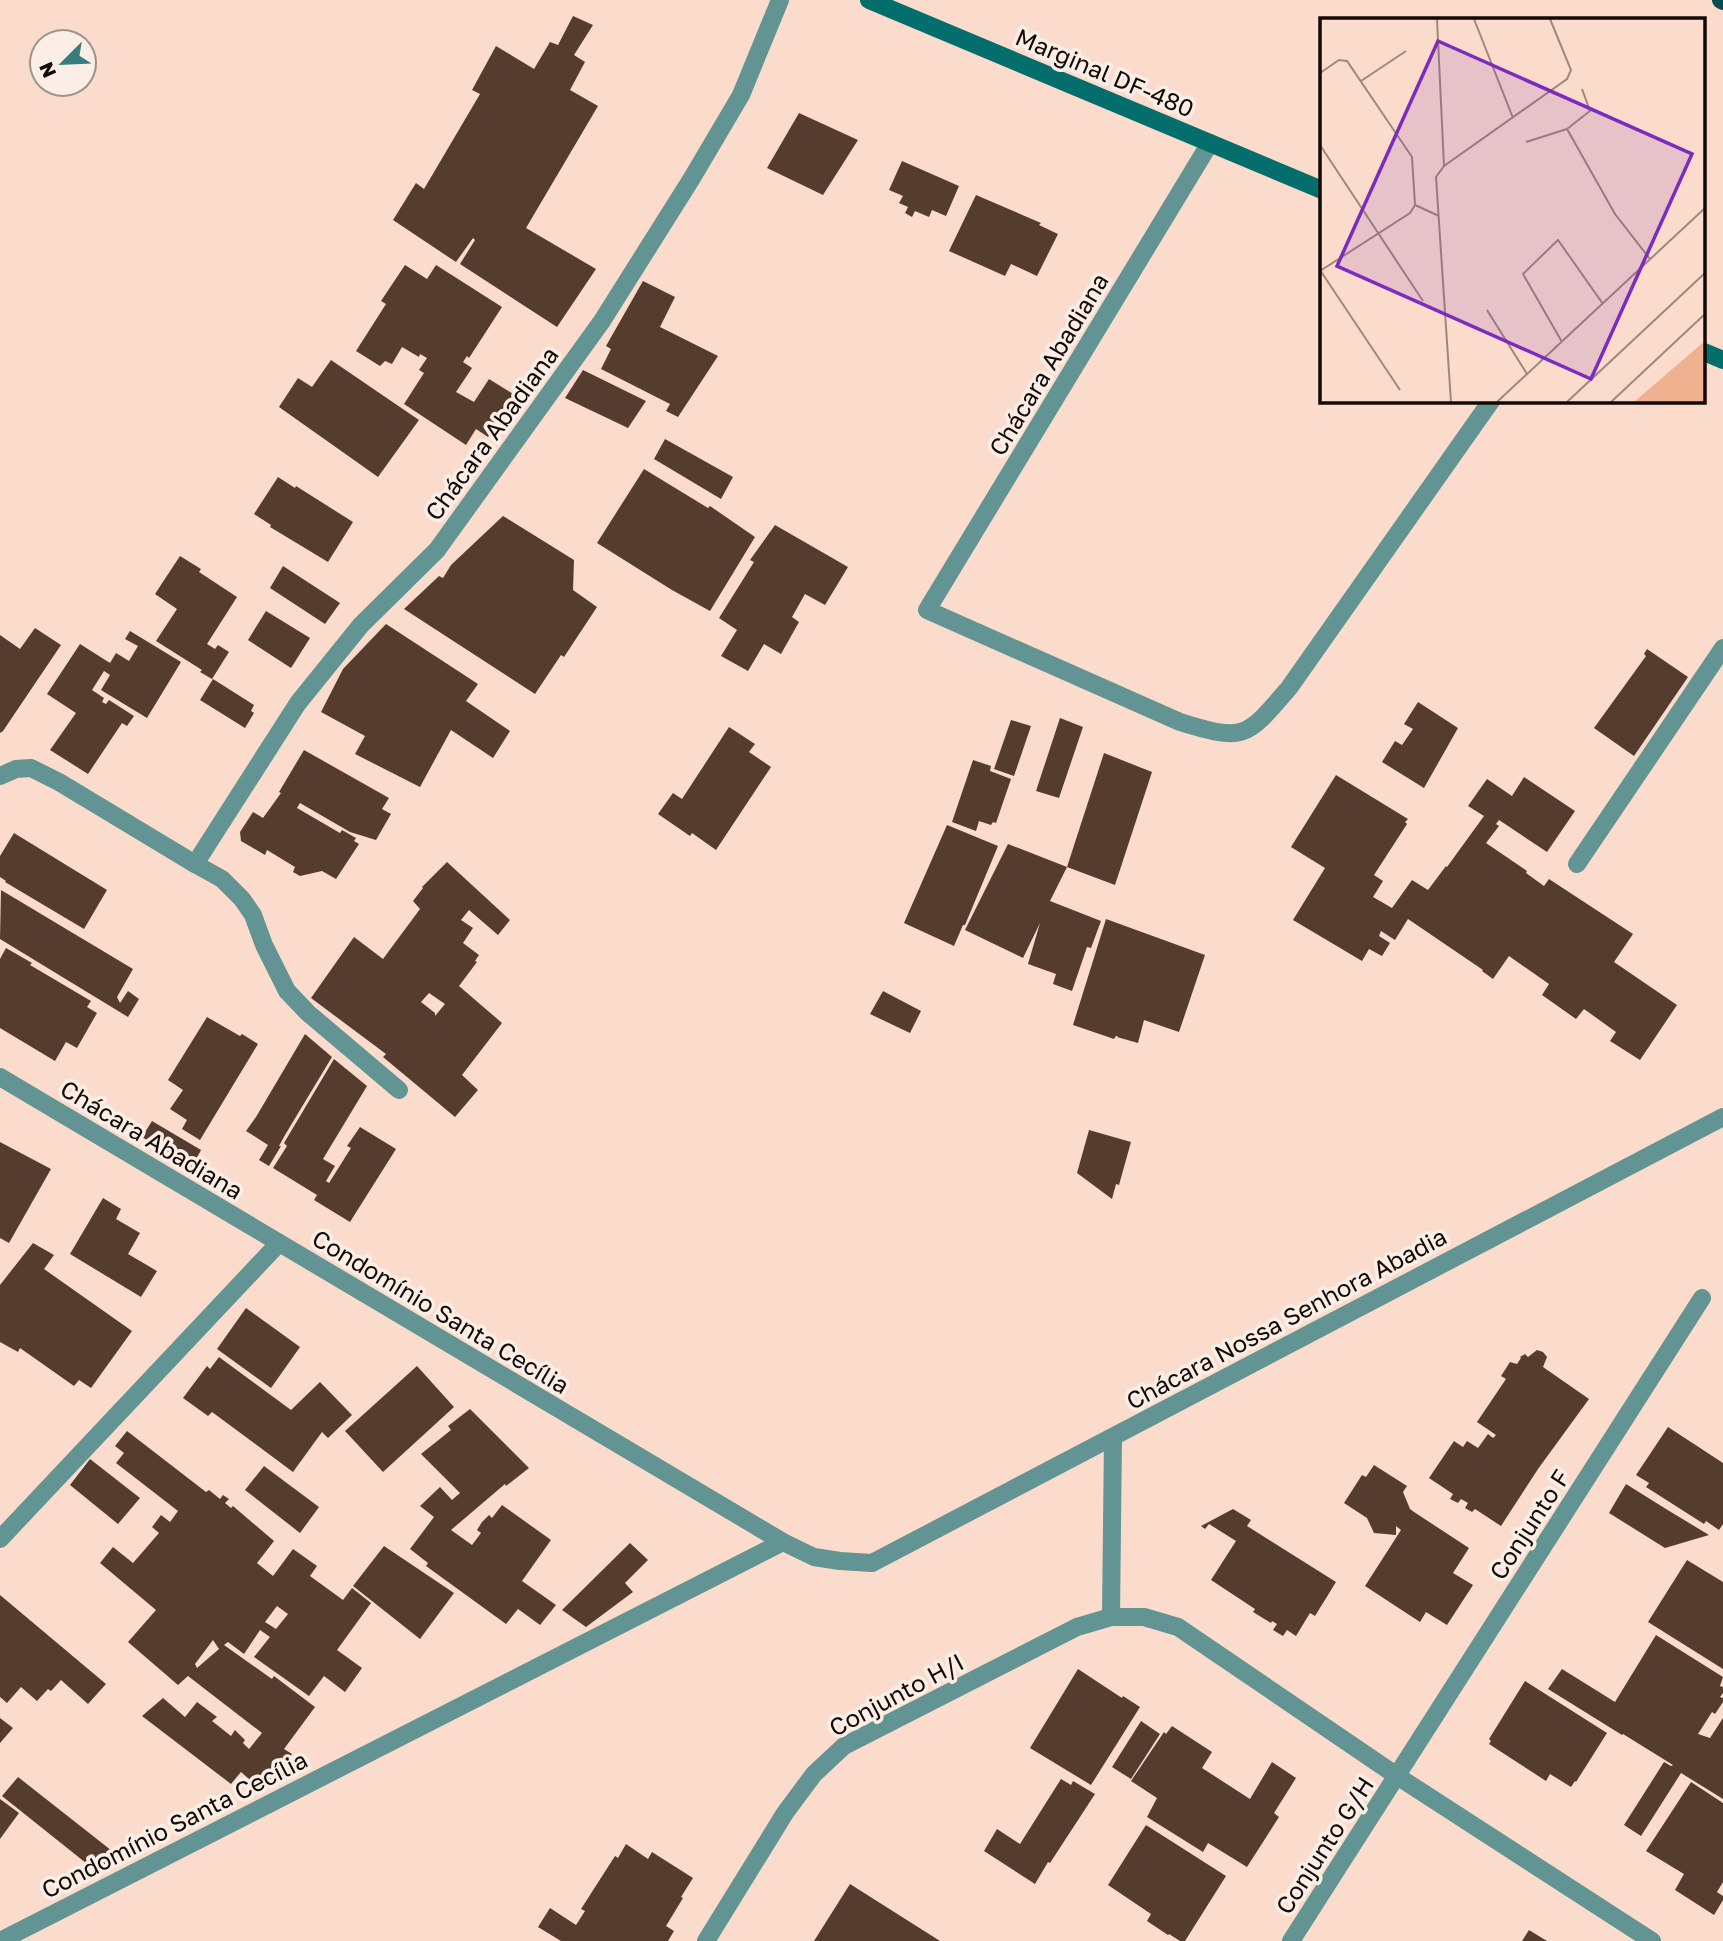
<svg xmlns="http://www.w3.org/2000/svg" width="1723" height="1941" viewBox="0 0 1723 1941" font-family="'Golos Text',sans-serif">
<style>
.building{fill:#553c2f;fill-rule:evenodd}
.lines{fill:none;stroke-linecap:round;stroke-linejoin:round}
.street{stroke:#619493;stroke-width:18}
.secondary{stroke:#036e6c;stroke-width:18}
.primary{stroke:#074c4b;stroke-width:18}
.labels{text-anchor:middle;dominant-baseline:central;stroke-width:7;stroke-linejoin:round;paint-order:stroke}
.street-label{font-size:24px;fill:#130905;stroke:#faeee7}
.inset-road{fill:none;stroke:#9e887c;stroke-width:2}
.view{fill:#7b2cbf;fill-opacity:0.15;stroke:#7b2cbf;stroke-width:3.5}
.inset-edge{fill:none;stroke:#130905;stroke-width:3.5}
</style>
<rect width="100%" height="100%" fill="#fbdccc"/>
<g class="building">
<path d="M573,16l20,9 -19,30 11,7 -15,28 28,16 -72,122 70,41 -39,58 -97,-63 15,-24 -2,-2 -17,24 -63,-42 23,-37 8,6 56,-95 -8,-4 24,-44 38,23 16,-27 8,3z"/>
<path d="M799,113l59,27 -35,55 -56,-27z"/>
<path d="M902,161l57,25 -13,30 -14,-6 -3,7 -14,-6 -3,6 -7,-4 3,-6 -9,-4 4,-7 -14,-6z"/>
<path d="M976,195l65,28 -2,2 19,9 -21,42 -26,-12 -6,12 -56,-25z"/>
<path d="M405,265l22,14 9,-14 66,42 -33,51 -2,-2 -4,6 9,6 -16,24 18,10 15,-23 26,16 -27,42 -12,-8 -10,16 -62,-41 20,-31 -5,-3 8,-12 -7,-4 -1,3 -17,-10 -10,17 -7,-3 -5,5 -24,-15 30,-47 -5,-3z"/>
<path d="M643,281l32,16 -15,30 58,29 -40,61 -12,-6 4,-7 -69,-35 10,-20 -5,-3z"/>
<path d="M331,360l88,60 -41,57 -99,-70 19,-29 14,9z"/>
<path d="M583,370l63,31 -18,27 -63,-30z"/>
<path d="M665,439l68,38 -12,22 -67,-40z"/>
<path d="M644,469l64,39 2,-2 45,31 -45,74 -38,-21 -75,-47z"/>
<path d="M278,477l17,11 1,-2 57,36 -25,40 -58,-35 1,-2 -17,-11z"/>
<path d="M503,516l71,44 -1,30 24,17 -33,50 -3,-2 -26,39 -131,-85 35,-33 4,2 8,-13z"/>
<path d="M775,525l73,42 -23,38 -20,-11 -13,23 7,5 -18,32 -17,-10 -16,27 -27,-15 16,-26 -18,-12 35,-56 -4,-2z"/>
<path d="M180,556l21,13 -2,3 38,25 -30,47 8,5 3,-4 11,7 -17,27 -12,-7 2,-2 -46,-29 21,-32 -22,-15z"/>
<path d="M283,566l57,37 -15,21 -55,-36z"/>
<path d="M266,611l44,27 -19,30 -43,-28z"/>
<path d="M386,624l92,60 -12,17 44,30 -17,27 -42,-28 -31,57 -65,-33 10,-18 -44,-24 22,-43z"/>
<path d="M35,628l26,17 -58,86 -3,2v-98l20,14z"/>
<path d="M130,631l51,31 -34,56 -46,-28 9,-15 -6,-4 -12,19 12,8 -2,4 4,2 3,-4 25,16 -7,10 -5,-3 -34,51 -38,-24 26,-37 -29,-19 33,-50 30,19 6,-10 13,8 9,-15 -13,-7z"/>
<path d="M1647,649l41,28 -54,79 -40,-28 52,-72 -2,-2z"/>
<path d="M213,679l41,26 -3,6 3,2 -9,15 -45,-28z"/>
<path d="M1418,702l40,26 -34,60 -42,-26 13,-21 7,4 11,-16 -9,-5z"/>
<path d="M1060,718l23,9 -24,71 -23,-7z"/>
<path d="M1011,720l20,6 -17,50 -20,-7z"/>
<path d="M729,727l26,17 -6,8 22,15 -55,83 -24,-17 -2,3 -32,-22 15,-21 9,6z"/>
<path d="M304,750l85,48 -7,11 9,5 -15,26 -26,-8 -50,-29 -3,5 43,25 2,-3 14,8 -2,3 5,3 -23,35 -14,-8 -22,5 -7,-4 2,-5 -28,-17 -2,5 -24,-14 -1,-9 13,-20 10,6 18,-25 -2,-1z"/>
<path d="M1104,753l48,19 -37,113 -48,-18z"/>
<path d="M973,760l18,6 -1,5 21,8 -15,44 -3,-1 -2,3 -12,-4 -3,10 -24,-9z"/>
<path d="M1336,775l72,44 -3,3 2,2 -33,51 9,6 -10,16 19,11 20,-28 16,10 18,-24 1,1 37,-51 -16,-10 19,-27 25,17 12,-19 51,34 -28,41 -48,-32 -3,4 3,2 -13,17 41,28 -1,2 18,13 5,-7 84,55 -19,28 63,43 -37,55 -30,-19 6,-9 -32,-23 -8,10 -34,-24 7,-11 -40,-28 -16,23 -11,-8 1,-1 -75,-51 -13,21 -14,-9 -2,5 11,7 -8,13 -13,-7 -7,12 -69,-41 32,-52 -34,-21z"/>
<path d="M947,825l51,21 -33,79h-2l-9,21 -50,-23z"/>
<path d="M14,833l93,57 -23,39 -79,-47 1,-1 -6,-4v-21z"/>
<path d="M1008,844l59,23 -17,34 51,20 -10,27 -4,-1 -15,44 -19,-7 3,-10 -28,-10 12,-41 -17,35 -58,-28z"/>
<path d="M447,862l63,58 -12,15 -29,-25 -8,10 12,8 -10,15 16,12 -4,6 2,1 -18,24 43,37 -40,52 16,15 -23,27 -72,-60 3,-3 -75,-56 43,-61 29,22 37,-50 -7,-8 10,-13 -1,-1zM429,993l16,11 -10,12v-3l-14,-11z"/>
<path d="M1,890l132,79 -16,28 3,6 8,-12 11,8 -11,18 -128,-78z"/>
<path d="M1106,919l99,36 -26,77 -35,-12 -6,23 -21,-6 1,-1h-2l-2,3 -41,-14z"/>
<path d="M6,948l26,15 -2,2 61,36 -4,6 10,6 -20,35 -11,-6 -11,19 -55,-33v-69z"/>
<path d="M883,991l38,20 -11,22 -40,-19z"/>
<path d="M207,1017l33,19 2,-2 16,10 -58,96 -18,-11 5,-9 -17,-11 13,-19 -15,-10z"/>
<path d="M305,1034l27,23 -47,78 -6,11h2l-12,20 -10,-6 9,-15 -22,-14 10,-14z"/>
<path d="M334,1059l33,27 -44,73 12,7 -9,15 3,2 22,-35 -4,-2 13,-19 36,22 -46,73 -36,-22 3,-5 -44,-27 14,-22 -3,-3z"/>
<path d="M152,1121l49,29 -9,17 -50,-30z"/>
<path d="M1089,1130l42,12 -12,43 -3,-1 -4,15 -35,-26z"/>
<path d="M0,1142l51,27 -42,74 -9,-5z"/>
<path d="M103,1198l18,11 -5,10 24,14 -12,21 29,17 -16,26 -71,-43z"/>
<path d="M33,1243l21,12 -10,14 88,62 -41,57 -12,-8 -5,6 -54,-38 -2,4 -18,-10v-57z"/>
<path d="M246,1308l54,39 -29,41 -54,-39z"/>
<path d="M1537,1350l6,2 4,5 -4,10 46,32 -51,70 -37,57 -26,-17 -3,3 -7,-4 3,-5 -7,-4 -3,4 -8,-4 3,-5 -24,-16 25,-37 9,6 4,-6 11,7 10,-14 5,4 3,-3 -19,-13 29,-43 -5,-3 9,-14 7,2 4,-6 -1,-1 5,-3 3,3z"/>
<path d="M219,1357l72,53 29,-28 32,33 -24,23 -6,-6 -29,40 -81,-60 -4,4 -25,-18 24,-32 3,3z"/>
<path d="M417,1366l37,41 -71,65 -38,-41z"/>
<path d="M470,1409l59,59 -23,18 -1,-2 -54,46 21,15 9,-12 -4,-3 5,-8 7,-7 3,3 10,-13 49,35 -29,41 34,24 -16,20 -22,-16 -12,15 -80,-58 2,-3 -18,-14 24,-32 -14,-11 20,-19 12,13 8,-7 -39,-39 30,-24 -3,-4z"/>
<path d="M1668,1427l55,36v61l-4,6 -13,-9 -2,3 -58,-37 3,-4 -13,-8z"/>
<path d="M127,1431l79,61 3,-2 11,9 3,-4 6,4 -4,4 6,5 2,-2 41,35 -17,22 16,13 20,-27 24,17 -7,10 33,24 9,-12 19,15 -34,47 25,18 -17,24 -21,-16 -15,20 -55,-39 16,-20 -10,-7 -16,24 -16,-12 -4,3 48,34 2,-3 41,31 -31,42 8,5 -19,25 -16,7 -16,-14 -10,12 -89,-68 21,-18 22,19 12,-15 20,15 -5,4 19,15 4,-6 10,10 -2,3 6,6 13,-16 -74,-57 -10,9 -50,-43 28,-32 -56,-47 13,-16 20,16 26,-30 -7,-6 9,-12 9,7 8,-11 -62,-48 8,-10 -9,-7zM277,1606l11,8 -12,15 -11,-7zM213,1640l6,9 -22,19 -2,-4z"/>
<path d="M90,1459l50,39 -22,26 -48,-39z"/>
<path d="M1374,1465l33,21 -4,6 7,17 4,3 55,36 -16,25 20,12 -26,40 -21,-13 -6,10 -55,-36 36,-56 -5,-4v9l-22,-2 -7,-15 -23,-15 18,-28 4,2z"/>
<path d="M264,1466l55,41 -19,26 -55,-43z"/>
<path d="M1626,1484l40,25 43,26 -44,13 -56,-35z"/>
<path d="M1233,1509l18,11 -4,6 89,56 -21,34 -5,-3 -14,23 -9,-6 -4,6 -10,-6 4,-6 -5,-3 -1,2 -18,-11 2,-3 -44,-29 25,-39 -27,-17 -4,5 -4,-3z"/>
<path d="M630,1543l18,17 -23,23 8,9 -47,35 -24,-17z"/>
<path d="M384,1546l70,47 -34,46 -67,-53z"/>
<path d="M1687,1560l36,22v87l-75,-47z"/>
<path d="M0,1595l106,89 -18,20 -27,-24 -10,11 -3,-2 -11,12 -16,-14 -14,16 -7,-6z"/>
<path d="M1656,1635l67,42 -3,9 3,1v6l-3,4 3,1v4l-8,12 -3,-2 -14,22 12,4 13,-20v81l-42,-26 -40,63 -17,-11 40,-63 7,4 2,-1 -50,-31 -1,1 -74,-46 14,-20 53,33z"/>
<path d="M1078,1669l44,29 1,-2 17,11 -49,78 -61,-37z"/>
<path d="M1525,1681l82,52 -31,49 -1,-1 -4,6 -21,-13 -4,7 -57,-37 2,-3 -2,-2z"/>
<path d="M0,1718l13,10 -13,15z"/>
<path d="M1141,1721l19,13 -29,45 -19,-12z"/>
<path d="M1172,1726l40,26 -10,16 48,31 22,-37 24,16 -22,35 5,4 -32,50 -39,-24 -5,9 -56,-35 10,-19 -26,-17 33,-49 2,2z"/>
<path d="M18,1777l103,81 -25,13 -94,-75z"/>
<path d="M1061,1779l10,6 2,-4 22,13 -45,69 -2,-1 -13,22 -51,-33 13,-22 23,15z"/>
<path d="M1691,1782l32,21v79l-6,10 6,4v4l-9,15 -39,-25 9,-16 -38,-23z"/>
<path d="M0,1799l19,14 -19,26z"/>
<path d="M1146,1825l80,51 -41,65h-5l-11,-7 -1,1 -21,-14 4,-7 -43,-29z"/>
<path d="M626,1844l22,15 4,-7 41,26 -12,19 2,1 -17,28 8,5 -6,10h-107l-23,-14 12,-19 26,17 9,-14 -4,-2 34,-53 3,2z"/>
<path d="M850,1884l90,57h-126z"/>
<path d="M1529,1930l18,11h-25z"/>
</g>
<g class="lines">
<g class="street">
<path d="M1210,143l-283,467 253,112c65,20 66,16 109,-34l202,-287"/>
<path d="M0,776l16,-7 15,-1 28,14 136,82"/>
<path d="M1577,864l146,-216"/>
<path d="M0,1077l783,465 31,15 26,4 32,2 851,-446"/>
<path d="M399,1090l-91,-77 -21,-22 -23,-46 -11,-30 -11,-16 -20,-20 -27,-15 103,-161 63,-78 76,-75 165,-229 90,-143 49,-83 39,-95"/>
<path d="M0,1539l279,-296"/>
<path d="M1111,1617l2,-180"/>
<path d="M0,1941l783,-399"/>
<path d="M706,1941l79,-128 29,-39 30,-28 233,-119 34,-10h33l34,10 219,149 255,165"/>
<path d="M1291,1941l411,-643"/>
</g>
<g class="secondary">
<path d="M869,0l453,190"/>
<path d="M1704,352l19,8"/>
</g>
<path class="primary" d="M1721,0l2,1"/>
</g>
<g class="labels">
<g class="street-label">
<text transform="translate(1105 72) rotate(23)">Marginal DF-480</text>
<text transform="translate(1048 364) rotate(-59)">Chácara Abadiana</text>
<text transform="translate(491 433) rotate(-54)">Chácara Abadiana</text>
<text transform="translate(152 1139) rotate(31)">Chácara Abadiana</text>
<text transform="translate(441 1311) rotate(31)">Condomínio Santa Cecília</text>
<text transform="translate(1286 1318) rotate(-28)">Chácara Nossa Senhora Abadia</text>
<text transform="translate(1529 1524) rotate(-57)">Conjunto F</text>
<text transform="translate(896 1694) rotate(-28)">Conjunto H/I</text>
<text transform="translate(174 1824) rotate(-27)">Condomínio Santa Cecília</text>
<text transform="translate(1324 1845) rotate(-57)">Conjunto G/H</text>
</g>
</g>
<g transform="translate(1320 18)">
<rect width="385" height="385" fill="#fbdccc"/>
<path d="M385,323v61h-71z" fill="#efb190"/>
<path class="inset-road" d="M117,1l7,147M154,1l39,99M0,55l19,-13 8,1 65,96 3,48M41,63l45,-30M247,111l23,-18 -8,-22M206,124l41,-13 48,85 35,45M0,127l103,156M95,187l24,11M0,252l80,120M0,253l90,-58 5,-8M167,292l40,64M242,324l-39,-68 35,-34 45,64M131,384l-15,-225 8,-11 123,-87 4,-9 -21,-51M177,384l208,-194M247,384l138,-129M291,384l94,-88"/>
<path class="view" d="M118,23l254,113 -101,225 -254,-113z"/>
<rect width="385" height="385" class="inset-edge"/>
</g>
<g transform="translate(63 63) rotate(246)"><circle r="33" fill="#faeee7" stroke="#9e928d" stroke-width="2"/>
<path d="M0-5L12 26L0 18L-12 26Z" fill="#357e7d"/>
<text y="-10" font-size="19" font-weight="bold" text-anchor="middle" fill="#130905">N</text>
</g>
</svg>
